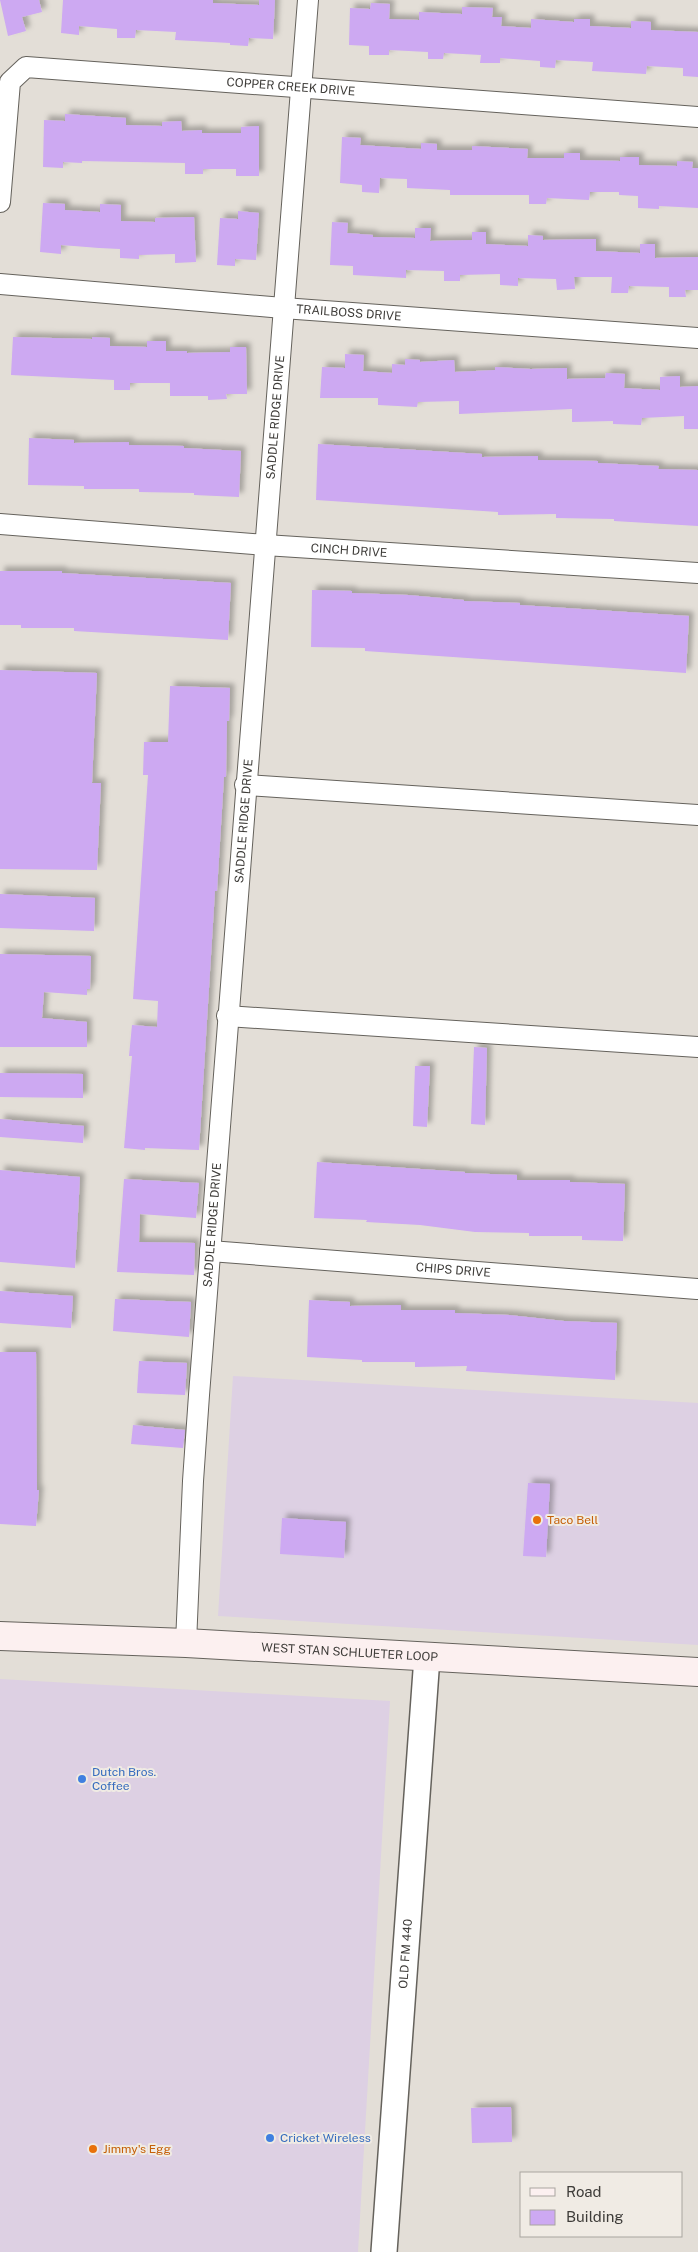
<svg xmlns="http://www.w3.org/2000/svg" width="698" height="2252" viewBox="0 0 698 2252" font-family="'Public Sans',sans-serif">
<style>
.commercial{fill:#ddd0e3}
.building{fill:#cda9f2;filter:url(#shadow)}
.lines{fill:none;stroke-linecap:round;stroke-linejoin:round}
.minor-casing{stroke:#65625c;stroke-width:22}
.tertiary-casing{stroke:#65625c;stroke-width:28}
.secondary-casing{stroke:#65625c;stroke-width:30}
.minor{stroke:#fff;stroke-width:20}
.tertiary{stroke:#fff;stroke-width:25}
.secondary{stroke:#fcf0f0;stroke-width:28}
.food-dot{fill:#e8710a;stroke:#f0ebe4;stroke-width:2}
.shop-dot{fill:#3f7fe0;stroke:#f0ebe4;stroke-width:2}
.labels{text-anchor:middle;dominant-baseline:central;stroke-width:4;stroke-linejoin:round;paint-order:stroke}
.street-label{font-size:12px;fill:#3e3c39;stroke:#f0ebe4}
.food-label{font-size:12px;fill:#c56008;stroke:#f0ebe4;text-anchor:start}
.shop-label{font-size:12px;fill:#366cbe;stroke:#f0ebe4;text-anchor:start}
</style>
<defs>
<filter id="shadow"><feDropShadow dx="4.5" dy="-4.5" stdDeviation="2.5" flood-color="#0004"/></filter>
</defs>
<rect width="100%" height="100%" fill="#e3ded7"/>
<g class="commercial">
<path d="M233,1376l465,27v242l-480,-29z"/>
<path d="M0,1679l390,22 -32,551h-358z"/>
</g>
<g class="building">
<path d="M0,0h39l3,12 -20,5 4,14 -18,5z"/>
<path d="M63,0h150v3l46,2v-5h16l-2,39 -24,-1 -1,8 -18,-1v-2l-55,-3 1,-8 -40,-2 -1,8h-18v-9l-38,-3v9l-18,-2z"/>
<path d="M371,3l19,1 -1,15 30,1v-8l43,2v-7l31,1 -1,9h10l-1,9 30,2v-9l43,3v-3h16v7l41,2v-7l20,1v8l47,2v45l-15,-1v-8l-36,-2 -1,8 -54,-3 1,-9 -37,-2 -1,8 -15,-1v-6l-40,-3v5h-20l1,-8 -37,-2 -1,6h-15v-7l-39,-2v5h-20v-9l-20,-1 1,-37 20,1z"/>
<path d="M65,114l61,4v7l36,1v-4l19,-1 1,10 20,-1v3h39v-6l18,-1v50h-23v-7h-33v5h-18v-11l-103,-2v2l-19,-1v6l-20,-1 1,-47 21,1z"/>
<path d="M342,137l19,1 -1,7 61,4v-6l16,1v6h35v-4l56,3 -1,9h37v-5h16v7l40,1v-4h19v8l38,1v-5l16,1 -1,6h6v40l-39,-2v3l-21,-1v-12l-19,-1v-3h-29l-1,8 -42,-2 -1,6h-17v-9h-79v-5l-43,-2v-9l-27,-1 -1,15 -17,-1v-7l-22,-2z"/>
<path d="M43,203l22,1v6l35,2v-8l21,1v16l34,1v-4l39,-1 2,45 -21,1v-9l-36,1v4l-19,-1v-9l-21,-1 -38,-3v9l-21,-2z"/>
<path d="M238,211l21,2 -3,47 -21,-1v7l-18,-1 3,-47 18,1z"/>
<path d="M332,222l16,1 -1,10 26,2v2l42,1v-10h16l-1,13 42,-1v-8h14v12l42,2v-11l15,1v4l53,-1v12l44,2v-9h15v14l43,-1v33h-13l1,7h-17v-10l-40,-1 -1,7h-17l1,-16h-38l1,12 -18,1 -1,-11 -38,-1v8l-18,-1v-11l-40,1v6h-16v-10l-38,-1v8l-53,-3v-9l-23,-1z"/>
<path d="M13,337l79,2v-2l18,1v8l37,1v-6h19v10h21v2l43,-1v-5h16l1,47h-21l1,5 -19,1v-4h-38v-13h-40v7h-16v-10l-103,-5z"/>
<path d="M345,354l19,1 -1,16 29,2v-9l13,1v-6l15,1v2l34,-2 1,12 40,-2v-3l36,2 36,-1v11l38,-1 1,-5 19,1 -1,14 36,2v-13l20,-1v11l18,-1v43h-14v-13l-42,2 -1,7 -28,-1v-3l-41,1v-13l-113,5v-13l-41,1 -1,5 -39,-2v-7h-58l2,-31 23,1z"/>
<path d="M29,438l45,2v3l55,-1v3l55,1v2l57,3 -2,46 -45,-2v-2l-55,-1v-3h-55v-3l-56,-1z"/>
<path d="M318,444l164,10v3l56,-1v4l60,1v2l61,3 -1,3 40,1v56l-84,-5v-2l-58,-1v-4l-58,1v-3l-182,-12z"/>
<path d="M0,571h62v2l169,10 -3,57 -154,-9v-3h-53v-3h-21z"/>
<path d="M312,590l40,1v2l56,2 56,5v1l56,2v2l169,11 -3,57 -321,-22v-3l-54,-1z"/>
<path d="M0,670l97,3 -5,110h9l-4,87 -97,-1z"/>
<path d="M170,686l60,2 -1,33h-2l-1,56h-2l-7,114h-2l-16,259 -54,-2v2l-21,-2 8,-92h-3l3,-31 25,2 1,-26 -25,-2 15,-224h-5l1,-33h24z"/>
<path d="M0,894l95,4 -1,33 -94,-3z"/>
<path d="M0,954l91,2 -1,33h-3v6l-43,-3 -2,26 45,4v25h-87z"/>
<path d="M474,1047l13,1 -2,77 -14,-1z"/>
<path d="M415,1066h15l-3,61 -14,-1z"/>
<path d="M0,1073l83,1v24l-83,-1z"/>
<path d="M0,1119l84,7 -1,17 -83,-6z"/>
<path d="M317,1162l148,10v1l52,2v5h53v2l55,2 -2,57 -41,-1v-4h-53v-3l-54,-1 -55,-7 -54,-3 1,-2 -53,-2z"/>
<path d="M0,1170l80,7 -5,91 -75,-6z"/>
<path d="M124,1179l75,4 -3,35 -56,-4 -1,28 56,1 -1,32 -77,-3z"/>
<path d="M0,1291l73,5 -2,32 -71,-5z"/>
<path d="M115,1299l76,3 -2,35 -76,-6z"/>
<path d="M309,1300l41,2v4l51,-1v5h54v3l54,2 55,6 53,2 -2,57 -149,-9 1,-5 -52,1v-5h-53v-2l-55,-3z"/>
<path d="M0,1352h36l1,138h2l-3,36 -36,-2z"/>
<path d="M139,1361l48,2 -2,32 -48,-2z"/>
<path d="M133,1425l52,5 -2,18 -52,-4z"/>
<path d="M528,1483l22,1 -4,73 -23,-1z"/>
<path d="M282,1518l64,4 -2,36 -64,-4z"/>
<path d="M511,2107l1,35 -40,1 -1,-35z"/>
</g>
<g class="lines">
<g class="minor-casing">
<g id="minor">
<path id="s1" d="M0,202l10,-120 16,-15 672,50"/>
<path id="s2" d="M0,284l283,24 415,30"/>
<path id="s3" d="M0,524l265,21 433,28"/>
<path d="M245,785l453,30"/>
<path d="M227,1016l471,31"/>
<path id="s4" d="M210,1251l487,38"/>
<path id="s5" d="M186,1643l7,-162 6,-86 109,-1395"/>
</g>
</g>
<g class="tertiary-casing">
<g id="tertiary">
<path id="s6" d="M384,2252l43,-595"/>
</g>
</g>
<g class="secondary-casing">
<g id="secondary">
<path id="s7" d="M0,1636l186,7 512,29"/>
</g>
</g>
<use href="#minor" class="minor"/>
<use href="#tertiary" class="tertiary"/>
<use href="#secondary" class="secondary"/>
</g>
<g class="food-dot">
<circle cx="537" cy="1520" r="5"/>
<circle cx="93" cy="2149" r="5"/>
</g>
<g class="shop-dot">
<circle cx="82" cy="1779" r="5"/>
<circle cx="270" cy="2138" r="5"/>
</g>
<g class="labels">
<g class="street-label">
<text stroke="none"><textPath href="#s1" startOffset="408">COPPER CREEK DRIVE</textPath></text>
<text stroke="none"><textPath href="#s2" startOffset="350">TRAILBOSS DRIVE</textPath></text>
<text stroke="none"><textPath href="#s5" startOffset="1229">SADDLE RIDGE DRIVE</textPath></text>
<text stroke="none"><textPath href="#s3" startOffset="350">CINCH DRIVE</textPath></text>
<text stroke="none"><textPath href="#s5" startOffset="824">SADDLE RIDGE DRIVE</textPath></text>
<text stroke="none"><textPath href="#s5" startOffset="419">SADDLE RIDGE DRIVE</textPath></text>
<text stroke="none"><textPath href="#s4" startOffset="244">CHIPS DRIVE</textPath></text>
<text stroke="none"><textPath href="#s7" startOffset="350">WEST STAN SCHLUETER LOOP</textPath></text>
<text stroke="none"><textPath href="#s6" startOffset="299">OLD FM 440</textPath></text>
</g>
<g class="food-label">
<text x="547" y="1520">Taco Bell</text>
<text x="103" y="2149">Jimmy's Egg</text>
</g>
<g class="shop-label">
<text x="92" y="1772">Dutch Bros.<tspan x="92" dy="14">Coffee</tspan></text>
<text x="280" y="2138">Cricket Wireless</text>
</g>
</g>
<rect x="520" y="2172" width="162" height="65" fill="#f0ebe4" stroke="#a9a5a0"/>
<rect x="530" y="2188" width="25" height="8" fill="#fcf0f0" stroke="#a9a5a0"/>
<text x="566" y="2197" font-size="15" fill="#3e3c39">Road</text>
<rect x="530" y="2210" width="25" height="15" fill="#cda9f2" stroke="#a9a5a0"/>
<text x="566" y="2222" font-size="15" fill="#3e3c39">Building</text>
</svg>
